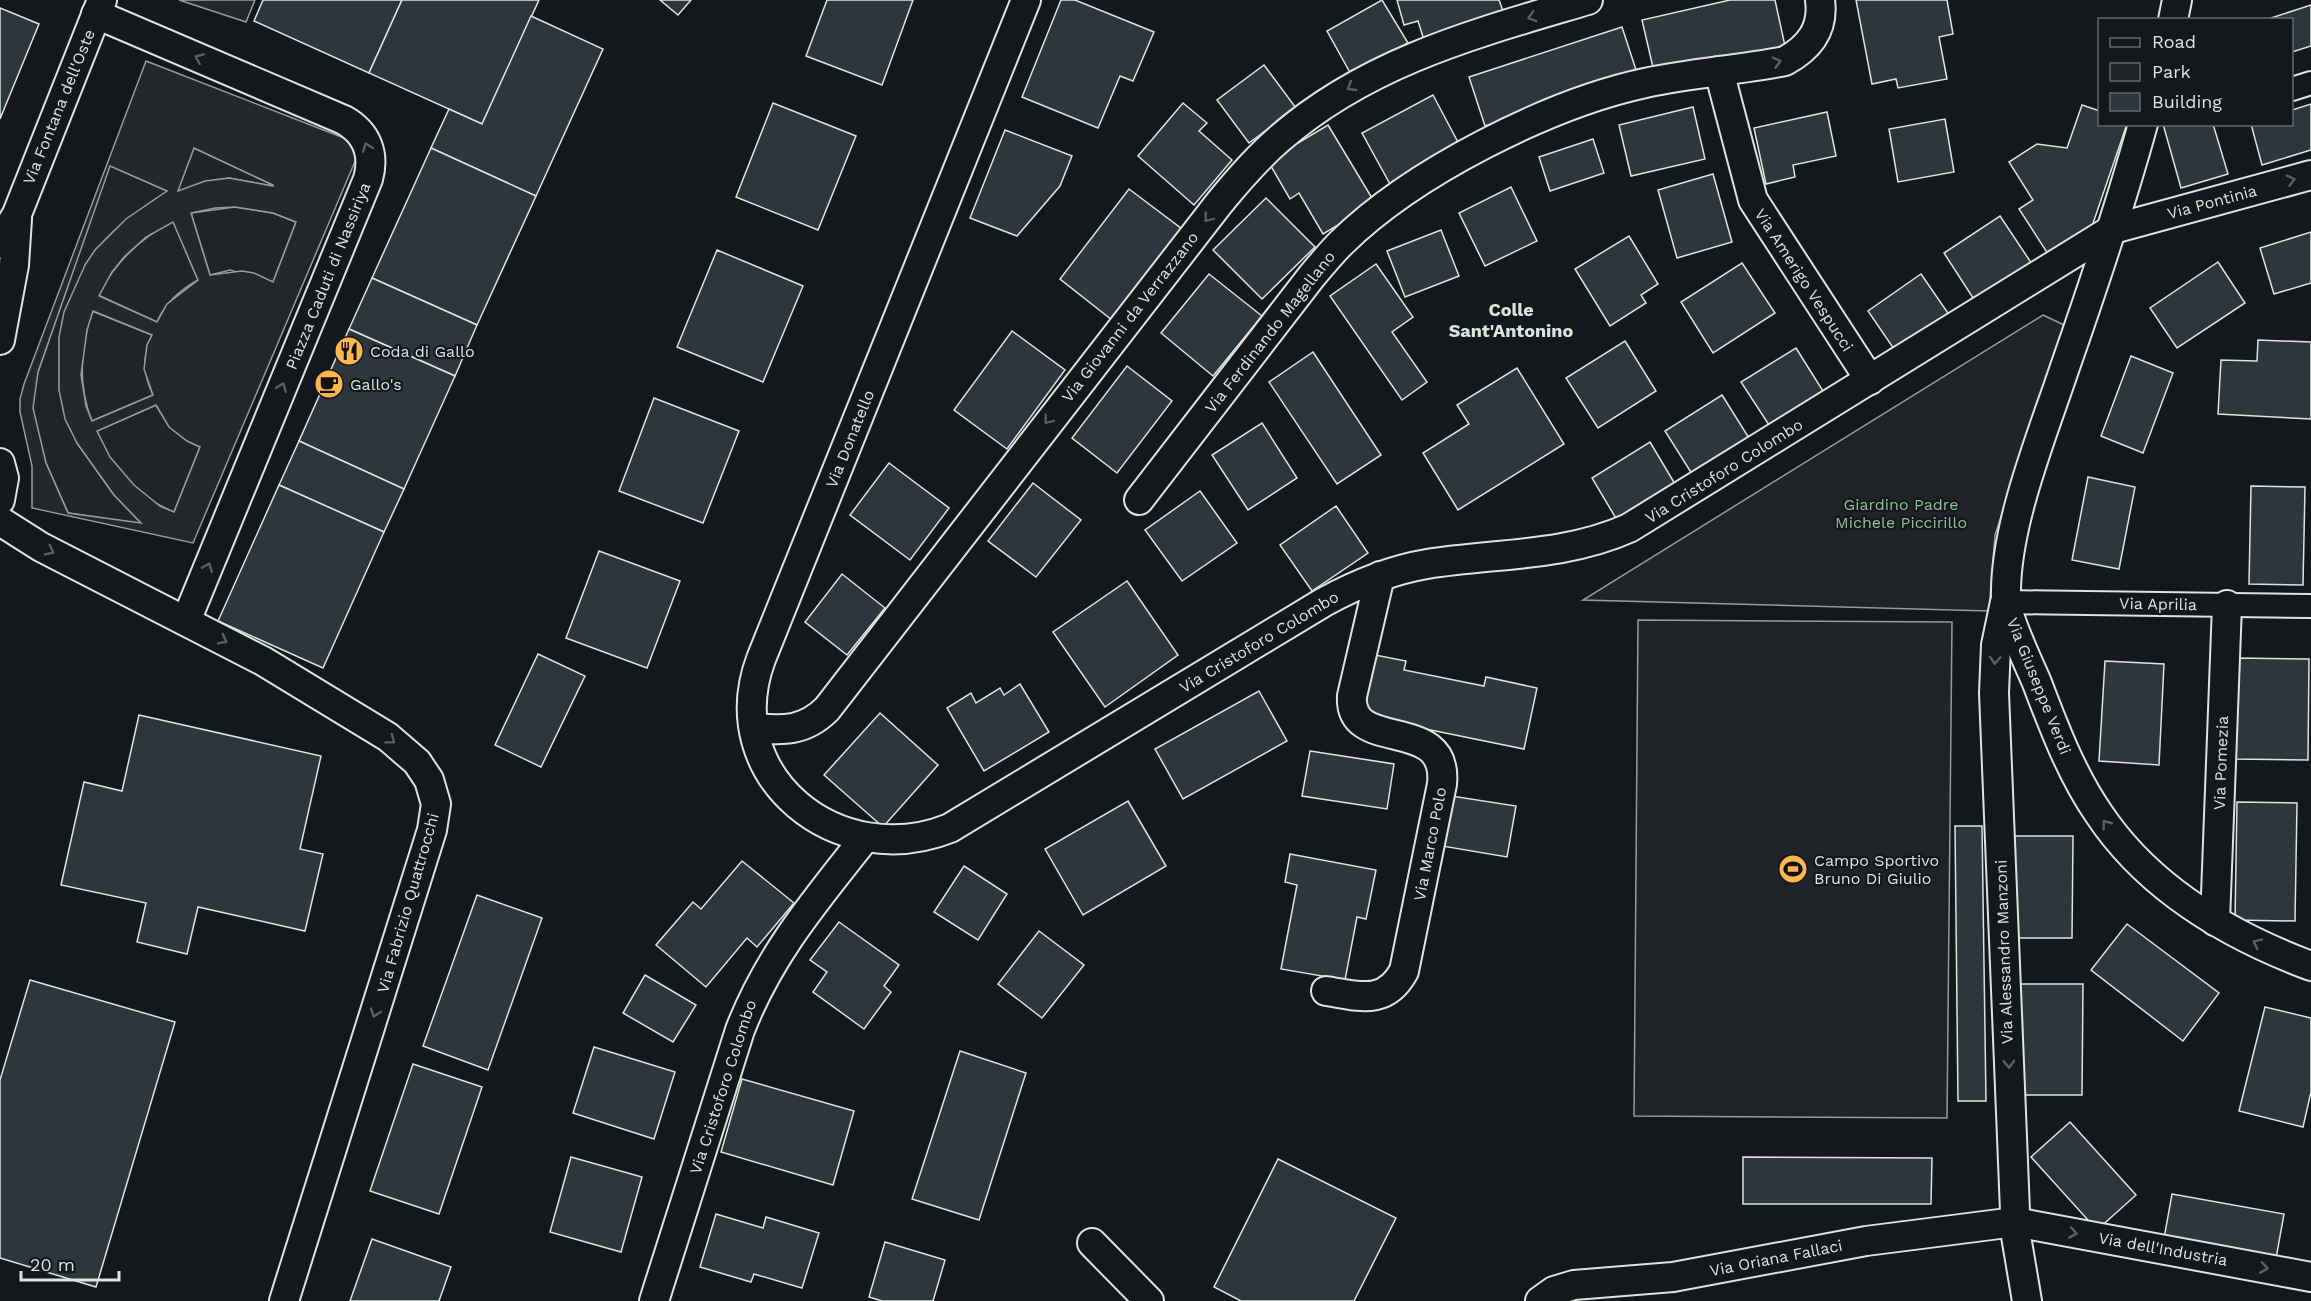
<svg xmlns="http://www.w3.org/2000/svg" width="2311" height="1301" viewBox="0 0 2311 1301" font-family="'Work Sans',sans-serif">
<style>
.green{fill:#202428;stroke:#939e99;stroke-width:1.5}
.parking{fill:#24282b;stroke:#939e99;stroke-width:1.5;fill-rule:evenodd}
.building{fill:#2c363c;stroke:#d8e6dc;stroke-width:1.5}
.lines{fill:none;stroke-linecap:round;stroke-linejoin:round}
.pedestrian-casing{stroke:#d8e6dc;stroke-width:26}
.minor-casing{stroke:#d8e6dc;stroke-width:32}
.pedestrian{stroke:#14181c;stroke-width:22}
.minor{stroke:#14181c;stroke-width:28}
.oneway{stroke:#59605f}
.labels{text-anchor:middle;dominant-baseline:central;stroke-width:4.5;stroke-linejoin:round;paint-order:stroke}
.street-label{font-size:16px;fill:#d8e6dc;stroke:#14181c}
.poi-label{font-size:16px;fill:#d8e6dc;stroke:#14181c;text-anchor:start}
.park-label{font-size:16px;fill:#8ac095;stroke:#14181c}
.neighbourhood-label{font-size:18px;font-weight:bold;fill:#d8e6dc;stroke:#14181c}
</style>
<rect width="100%" height="100%" fill="#14181c"/>
<g class="green">
<path d="M194,148l83,39 -48,-9 -52,14z"/>
<path d="M109,165l59,26c-33,21 -61,41 -83,74l-8,178 37,52 28,29 -74,-11 -22,-50 -9,-30 -4,-25 1,-18 4,-18z"/>
<path d="M235,207l38,6 23,9 -23,60 -43,-12 -20,5 -19,-62z"/>
<path d="M173,221l25,59c-18,10 -33,23 -41,42l-59,-27c17,-32 42,-57 75,-74z"/>
<path d="M92,311l60,24c-10,21 -9,39 1,60l-61,26c-15,-37 -11,-73 0,-110z"/>
<path d="M2043,315l21,10 -69,210 -6,76 -406,-11z"/>
<path d="M156,405c11,20 23,33 44,42l-26,65c-33,-13 -68,-46 -77,-81z"/>
<path d="M1638,620l314,2 -5,496 -313,-2z"/>
</g>
<g class="parking">
<path d="M179,0h76l-9,22z"/>
<path d="M146,61l216,84 -169,398 -161,-35v-42l-12,-54v-13l4,-15zM194,148l79,37v1l-44,-8 -24,3 -27,10zM110,166l57,25 -41,28 -31,31 -10,15 -21,47 -5,25v53l6,29 12,24 37,52 27,28 -73,-10 -22,-50 -13,-55 5,-36zM235,207l38,6 23,9 -23,60 -19,-9 -12,-2 -32,4 -19,-62 24,-5zM173,222l25,58 -31,24 -10,18 -58,-26 13,-24 13,-16 21,-19zM93,311l59,24 -5,10 -3,24 9,26 -61,26 -6,-15 -5,-31 6,-45zM156,405l13,22 18,14 13,6 -26,65 -14,-6 -26,-21 -24,-28 -13,-26z"/>
</g>
<g class="building">
<path d="M263,0h139l-33,73 -115,-52z"/>
<path d="M402,0h137l-57,124 -113,-51z"/>
<path d="M660,0h31l-13,15z"/>
<path d="M827,0h86l-31,85 -76,-29z"/>
<path d="M1061,0h14l79,32 -21,49 -13,-5 -22,52 -76,-31z"/>
<path d="M1382,0l26,43 -56,33 -25,-45z"/>
<path d="M1397,0h102l5,14 -80,26 -6,-19 -14,4z"/>
<path d="M1730,0h45l10,46 -130,30 -13,-56z"/>
<path d="M1856,0h91l6,34 -14,3 8,42 -49,9 -2,-9 -24,5z"/>
<path d="M2311,5v41l-19,6v-32h-27z"/>
<path d="M0,8l39,16 -39,95z"/>
<path d="M531,16l72,33 -67,147 -105,-48 18,-39 33,15z"/>
<path d="M1622,27l16,49 -153,50 -16,-49z"/>
<path d="M1264,65l32,43 -47,35 -32,-43z"/>
<path d="M1433,95l27,51 -70,38 -28,-51z"/>
<path d="M773,103l83,33 -38,94 -82,-33z"/>
<path d="M1183,103l24,20 -8,8 33,29 -38,45 -56,-49z"/>
<path d="M2311,104v46l-49,15 -11,-41h41v-14z"/>
<path d="M2082,105l18,6v13h27l-37,108 -40,25 -31,-48 14,-9 -24,-38 28,-18 30,4z"/>
<path d="M1693,107l12,52 -74,17 -12,-51z"/>
<path d="M1827,112l9,44 -43,9 2,12 -29,7 -12,-56z"/>
<path d="M1945,119l9,53 -56,10 -9,-53z"/>
<path d="M2163,124h50l15,50 -47,14z"/>
<path d="M1328,125l47,78 -52,31 -24,-41 -9,6 -22,-38z"/>
<path d="M1005,130l67,26 -12,30 -43,50 -47,-18z"/>
<path d="M1593,139l11,34 -54,18 -11,-34z"/>
<path d="M431,148l105,48 -59,129 -105,-47z"/>
<path d="M1713,174l19,68 -55,16 -19,-68z"/>
<path d="M1511,187l26,54 -52,25 -26,-53z"/>
<path d="M1129,189l53,40 -70,91 -52,-41z"/>
<path d="M1266,198l49,49 -53,52 -49,-49z"/>
<path d="M2000,216l32,48 -57,37 -31,-48z"/>
<path d="M1441,230l18,46 -54,21 -18,-46z"/>
<path d="M2311,232v51l-37,11 -14,-46z"/>
<path d="M1629,236l29,48 -17,11 5,8 -36,23 -35,-57z"/>
<path d="M717,250l86,36 -40,96 -86,-35z"/>
<path d="M2218,262l27,41 -68,45 -27,-40z"/>
<path d="M1742,263l33,50 -62,40 -32,-51z"/>
<path d="M1376,264l37,53 -21,15 35,50 -25,18 -72,-104z"/>
<path d="M1209,274l53,42 -49,60 -52,-43z"/>
<path d="M1921,274l29,42 -54,36 -28,-41z"/>
<path d="M372,278l105,47 -22,51 -106,-47z"/>
<path d="M349,329l106,47 -51,113 -105,-48z"/>
<path d="M1012,331l53,39 -58,79 -53,-39z"/>
<path d="M2258,340l53,2v77l-93,-5 3,-54 36,1z"/>
<path d="M1625,341l31,50 -58,37 -32,-50z"/>
<path d="M1796,348l27,43 -54,34 -28,-43z"/>
<path d="M1313,352l68,103 -44,29 -68,-102z"/>
<path d="M2131,356l42,17 -30,80 -42,-17z"/>
<path d="M1127,366l45,35 -55,72 -45,-35z"/>
<path d="M1517,368l47,76 -106,66 -35,-57 46,-29 -12,-19z"/>
<path d="M1722,395l27,43 -57,36 -27,-43z"/>
<path d="M654,398l85,33 -36,92 -84,-32z"/>
<path d="M1262,423l35,55 -49,32 -36,-55z"/>
<path d="M299,441l105,48 -20,43 -105,-47z"/>
<path d="M1650,442l25,42 -58,36 -25,-42z"/>
<path d="M889,463l60,45 -39,52 -60,-45z"/>
<path d="M2088,477l47,10 -16,82 -47,-9z"/>
<path d="M1033,483l48,37 -45,57 -48,-36z"/>
<path d="M279,485l105,47 -61,136 -105,-47z"/>
<path d="M2251,486l54,1 -2,98 -54,-1z"/>
<path d="M1200,491l37,52 -55,38 -37,-51z"/>
<path d="M1336,506l32,47 -56,38 -32,-46z"/>
<path d="M599,551l81,30 -33,87 -81,-30z"/>
<path d="M842,574l43,34 -38,47 -42,-33z"/>
<path d="M1127,581l51,74 -73,52 -52,-75z"/>
<path d="M538,654l47,22 -44,91 -46,-22z"/>
<path d="M1370,654l36,7 -2,9 80,16 2,-9 51,11 -13,61 -167,-34z"/>
<path d="M2235,658l74,1 -1,101 -73,-1z"/>
<path d="M2105,661l59,3 -5,101 -60,-4z"/>
<path d="M1020,684l29,48 -65,39 -37,-63 24,-15 5,10 24,-15 4,7z"/>
<path d="M1259,691l28,50 -104,58 -28,-50z"/>
<path d="M880,713l58,52 -55,62 -59,-52z"/>
<path d="M139,715l182,41 -21,93 23,5 -18,77 -107,-24 -11,47 -50,-12 9,-39 -85,-18 23,-103 38,9z"/>
<path d="M1310,751l84,13 -7,45 -85,-13z"/>
<path d="M1445,795l71,11 -9,51 -71,-12z"/>
<path d="M1128,801l38,65 -83,49 -38,-66z"/>
<path d="M2237,802l60,1 -2,118 -60,-1z"/>
<path d="M1955,826h27l4,275h-28z"/>
<path d="M2012,836h61l-1,102h-60z"/>
<path d="M1290,854l86,16 -10,49 -9,-2 -12,63 -64,-11 16,-84 -12,-3z"/>
<path d="M742,861l52,42 -37,44 -10,-9 -41,49 -50,-42 37,-43 8,7z"/>
<path d="M964,866l43,28 -29,46 -44,-28z"/>
<path d="M477,895l65,23 -54,152 -65,-24z"/>
<path d="M839,922l60,43 -15,21 7,6 -27,37 -51,-37 14,-20 -17,-12z"/>
<path d="M2127,924l92,69 -36,48 -92,-71z"/>
<path d="M1039,931l45,34 -42,53 -44,-34z"/>
<path d="M645,975l51,30 -23,37 -50,-29z"/>
<path d="M30,980l145,42 -79,265 -96,-29v-178z"/>
<path d="M2016,984h67l-1,111h-66z"/>
<path d="M2265,1007l46,11v74l-8,35 -64,-16z"/>
<path d="M594,1047l81,25 -21,67 -81,-26z"/>
<path d="M960,1051l66,22 -47,147 -67,-21z"/>
<path d="M413,1064l69,23 -43,127 -69,-23z"/>
<path d="M742,1079l112,32 -21,74 -112,-33z"/>
<path d="M2070,1122l66,73 -39,35 -66,-73z"/>
<path d="M571,1157l71,20 -21,75 -71,-20z"/>
<path d="M1743,1157l189,1 -1,46h-188z"/>
<path d="M1278,1159l118,59 -42,83h-113l-27,-14z"/>
<path d="M2172,1194l112,20 -9,50 -112,-20z"/>
<path d="M716,1214l47,14 3,-11 53,16 -17,55 -48,-14 -3,8 -51,-15z"/>
<path d="M372,1239l79,28 -12,34h-89z"/>
<path d="M885,1242l60,18 -12,41h-51l-13,-4z"/>
</g>
<g class="lines">
<g class="pedestrian-casing">
<g id="pedestrian">
<path d="M2292,89l19,-6"/>
<path d="M2005,602l306,4"/>
</g>
</g>
<g class="minor-casing">
<g id="minor">
<path d="M1026,0l-265,659c-44,118 78,214 189,169l374,-226c33,-18 67,-32 103,-38 69,-11 137,-7 202,-36l484,-299 198,-54"/>
<path d="M96,14l248,106c23,13 31,34 24,59l-182,442"/>
<path d="M2173,20l4,-20"/>
<path d="M1719,71l34,129 117,180"/>
<path d="M2143,124c-23,83 -50,163 -78,243 -23,69 -61,160 -59,232 0,18 23,65 31,84 17,45 35,92 62,131 50,75 129,121 212,152"/>
<path d="M0,243l17,-29 85,-214"/>
<path d="M0,340l14,-75 3,-46"/>
<path d="M0,463l4,15 -4,22"/>
<path d="M1139,500l172,-223c10,-12 20,-24 30,-34 71,-70 207,-139 304,-160 46,-10 94,-13 140,-22 24,-13 39,-32 35,-61"/>
<path d="M0,521l41,26 222,114 125,76 29,25 12,18 7,24 -4,26 -148,471"/>
<path d="M2005,602l-9,43 -2,48 22,543 11,65"/>
<path d="M755,728c28,3 50,3 72,-19l393,-507c18,-22 37,-44 59,-63 89,-78 198,-106 309,-139"/>
<path d="M2215,921l12,-316"/>
<path d="M1326,991c33,5 59,15 78,-20l38,-187c7,-71 -94,-29 -90,-88l28,-120"/>
<path d="M1092,1243l57,58"/>
<path d="M654,1301l86,-271c29,-75 75,-129 124,-191"/>
<path d="M1540,1301l14,-10 20,-6 99,-8 193,-36 149,-19 296,55"/>
</g>
</g>
<use href="#pedestrian" class="pedestrian"/>
<use href="#minor" class="minor"/>
</g>
<defs><path id="oneway-chevron" d="M-2-3.5L2.5 0L-2 3.5" fill="none" stroke-width="1.6" stroke-linecap="round" stroke-linejoin="round" transform="scale(1.5)"/></defs>
<g class="oneway">
<use href="#oneway-chevron" transform="translate(1532 17) rotate(163)"/>
<use href="#oneway-chevron" transform="translate(199 58) rotate(-157)"/>
<use href="#oneway-chevron" transform="translate(1777 62) rotate(-14)"/>
<use href="#oneway-chevron" transform="translate(1351 87) rotate(149)"/>
<use href="#oneway-chevron" transform="translate(367 147) rotate(-110)"/>
<use href="#oneway-chevron" transform="translate(2291 180) rotate(-15)"/>
<use href="#oneway-chevron" transform="translate(1208 218) rotate(128)"/>
<use href="#oneway-chevron" transform="translate(282 387) rotate(-68)"/>
<use href="#oneway-chevron" transform="translate(1048 420) rotate(128)"/>
<use href="#oneway-chevron" transform="translate(50 551) rotate(27)"/>
<use href="#oneway-chevron" transform="translate(208 567) rotate(-68)"/>
<use href="#oneway-chevron" transform="translate(223 640) rotate(27)"/>
<use href="#oneway-chevron" transform="translate(1995 660) rotate(94)"/>
<use href="#oneway-chevron" transform="translate(391 740) rotate(37)"/>
<use href="#oneway-chevron" transform="translate(2106 824) rotate(-127)"/>
<use href="#oneway-chevron" transform="translate(2257 943) rotate(-154)"/>
<use href="#oneway-chevron" transform="translate(375 1013) rotate(108)"/>
<use href="#oneway-chevron" transform="translate(2009 1064) rotate(88)"/>
<use href="#oneway-chevron" transform="translate(2073 1233) rotate(10)"/>
<use href="#oneway-chevron" transform="translate(2264 1268) rotate(10)"/>
</g>
<defs>
<g id="restaurant-disc" transform="scale(1.5)"><circle r="9.5" fill="#ffb74d" stroke="#14181c"/><path d="M-5-6h1v4h1v-4h1v4h1v-4h1v5L-1.5 .5V6h-2V.5L-5-1ZM5-6V6H3V1.5H1.5Q1.5-4 5-6Z" fill="#111"/></g>
<g id="cafe-disc" transform="scale(1.5)"><circle r="9.5" fill="#ffb74d" stroke="#14181c"/><path d="M-5.5-4.5H6V0H3Q3 3.5 0 3.5H-2.5Q-5.5 3.5-5.5 0ZM3-3.2v2h1.7v-2ZM-6 4.5H4V6H-6Z" fill="#111"/></g>
<g id="stadium-disc" transform="scale(1.5)"><circle r="9.5" fill="#ffb74d" stroke="#14181c"/><path d="M0-5a6.5 5 0 1 0 0 10a6.5 5 0 1 0 0-10ZM-3.5-1.8h7v3.6h-7Z" fill="#111"/></g>
</defs>
<g fill-rule="evenodd">
<use href="#restaurant-disc" x="349" y="351"/>
<use href="#cafe-disc" x="329" y="384"/>
<use href="#stadium-disc" x="1793" y="869"/>
</g>
<g class="labels">
<g class="street-label">
<text transform="translate(59 107) rotate(-68)">Via Fontana dell'Oste</text>
<text transform="translate(2212 202) rotate(-15)">Via Pontinia</text>
<text transform="translate(328 276) rotate(-68)">Piazza Caduti di Nassiriya</text>
<text transform="translate(1804 280) rotate(57)">Via Amerigo Vespucci</text>
<text transform="translate(1130 317) rotate(-52)">Via Giovanni da Verrazzano</text>
<text transform="translate(1270 332) rotate(-52)">Via Ferdinando Magellano</text>
<text transform="translate(850 439) rotate(-68)">Via Donatello</text>
<text transform="translate(1724 471) rotate(-32)">Via Cristoforo Colombo</text>
<text transform="translate(2158 604) rotate(1)">Via Aprilia</text>
<text transform="translate(1259 642) rotate(-31)">Via Cristoforo Colombo</text>
<text transform="translate(2039 686) rotate(68)">Via Giuseppe Verdi</text>
<text transform="translate(2221 763) rotate(-88)">Via Pomezia</text>
<text transform="translate(1430 844) rotate(-79)">Via Marco Polo</text>
<text transform="translate(408 903) rotate(-74)">Via Fabrizio Quattrocchi</text>
<text transform="translate(2004 952) rotate(-92)">Via Alessandro Manzoni</text>
<text transform="translate(723 1087) rotate(-72)">Via Cristoforo Colombo</text>
<text transform="translate(2163 1249) rotate(10)">Via dell'Industria</text>
<text transform="translate(1776 1258) rotate(-11)">Via Oriana Fallaci</text>
</g>
<g class="poi-label">
<text x="370" y="351">Coda di Gallo</text>
<text x="350" y="384">Gallo's</text>
<text x="1814" y="860">Campo Sportivo<tspan x="1814" dy="18">Bruno Di Giulio</tspan></text>
</g>
<g class="park-label">
<text x="1901" y="504">Giardino Padre<tspan x="1901" dy="18">Michele Piccirillo</tspan></text>
</g>
<g class="neighbourhood-label">
<text x="1511" y="309">Colle<tspan x="1511" dy="21">Sant'Antonino</tspan></text>
</g>
</g>
<rect x="2098" y="18" width="195" height="108" fill="#14181c" stroke="#626a69" stroke-width="1.5"/>
<rect x="2110" y="38" width="30" height="9" fill="#14181c" stroke="#626a69" stroke-width="1.5"/>
<text x="2152" y="48" font-size="18" fill="#d8e6dc">Road</text>
<rect x="2110" y="63" width="30" height="18" fill="#202428" stroke="#626a69" stroke-width="1.5"/>
<text x="2152" y="78" font-size="18" fill="#d8e6dc">Park</text>
<rect x="2110" y="93" width="30" height="18" fill="#2c363c" stroke="#626a69" stroke-width="1.5"/>
<text x="2152" y="108" font-size="18" fill="#d8e6dc">Building</text>
<path d="M21 1271v9h98v-9" fill="none" stroke="#d8e6dc" stroke-width="3"/>
<text x="30" y="1271" font-size="18" fill="#d8e6dc" stroke="#14181c" stroke-width="4.5" paint-order="stroke">20 m</text>
</svg>
